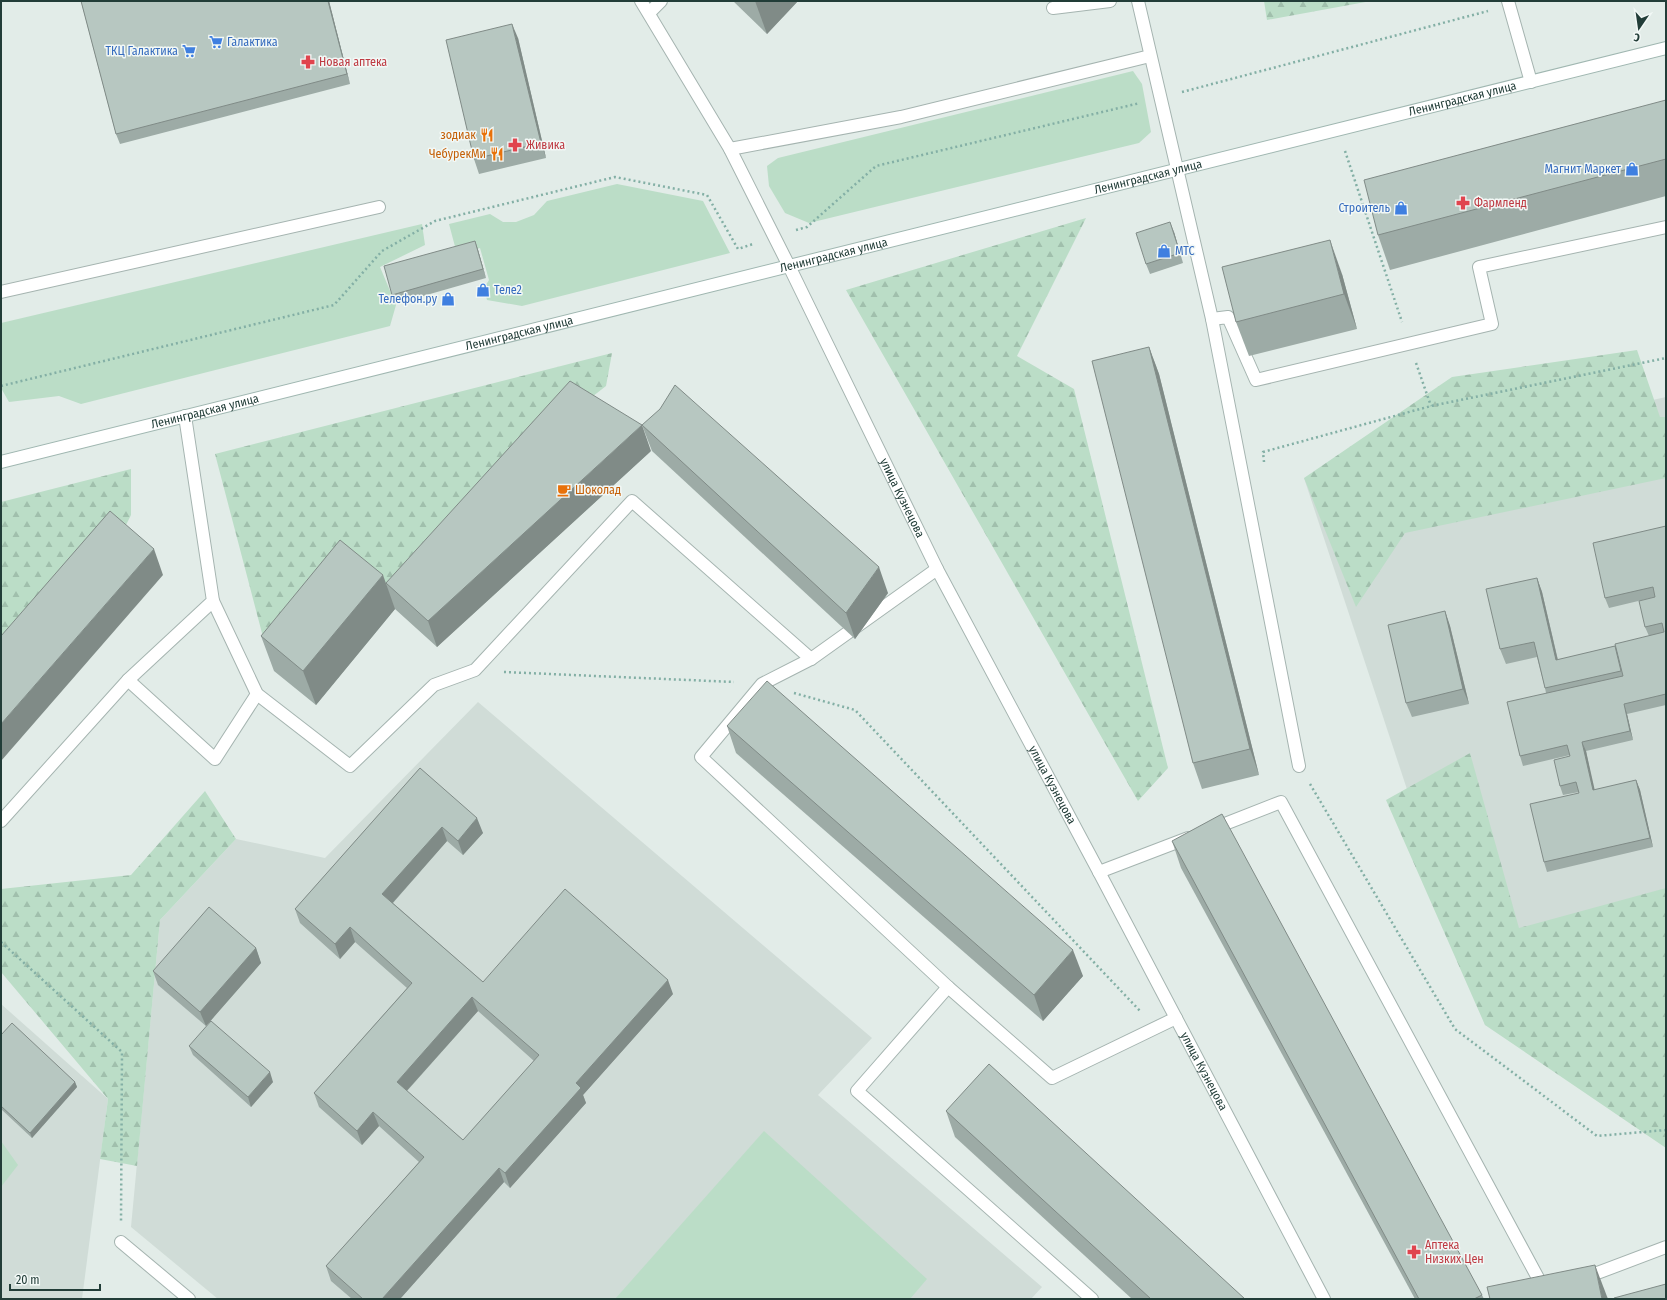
<svg xmlns="http://www.w3.org/2000/svg" width="1667" height="1300" viewBox="0 0 1667 1300" font-family="'Fira Sans Condensed',sans-serif">
<style>
.built{fill:#d0dcd7}
.green{fill:#bbddc7}
.forest{fill:url(#forest-firs)}
.lines{fill:none;stroke-linecap:round;stroke-linejoin:round}
.service-casing{stroke:#a5b4b0;stroke-width:14}
.minor-casing{stroke:#a5b4b0;stroke-width:14}
.secondary-casing{stroke:#a0b7b1;stroke-width:14}
.path{stroke:#83afa5;stroke-width:2.5;stroke-dasharray:2 3;stroke-linecap:butt}
.service{stroke:#fff;stroke-width:12}
.minor{stroke:#fff;stroke-width:12}
.secondary{stroke:#fff;stroke-width:12}
.wall{fill:#9daba6;fill-rule:evenodd}
.shaded-wall{fill:#808b87}
.building{fill:#b7c7c1;stroke:#808b87;fill-rule:evenodd}
.labels{text-anchor:middle;dominant-baseline:central;stroke-width:3;stroke-linejoin:round;paint-order:stroke}
.shop-label{font-size:12px;fill:#366cbe;stroke:#f2f8f6;text-anchor:end}
.health-label{font-size:12px;fill:#be3a42;stroke:#f2f8f6;text-anchor:start}
.street-label{font-size:12px;fill:#223d38;stroke:#f2f8f6}
.food-label{font-size:12px;fill:#c56008;stroke:#f2f8f6;text-anchor:end}
</style>
<defs>
<pattern id="forest-firs" width="22" height="20" patternUnits="userSpaceOnUse"><rect width="22" height="20" fill="#bbddc7"/><path d="M5 1l3.5 6h-7zM16 11l3.5 6h-7z" fill="#a0bfac"/></pattern>
</defs>
<rect width="100%" height="100%" fill="#e2ece8"/>
<g class="built">
<path d="M1666,397v693l-181,-65 -181,-547z"/>
<path d="M478,702l394,336 -54,57 224,192 -11,12h-813l-87,-72 29,-307 76,-81 89,19z"/>
<path d="M1,1004l107,95 -26,200h-81z"/>
</g>
<g class="green">
<path d="M1133,71l9,13 9,48 -12,11 -330,80 -24,-10 -16,-27 -2,-20 11,-8z"/>
<path d="M617,184l86,17 27,52 -208,53 -35,-6 -3,-12 5,-8 -9,-32 -23,6 -8,-30 41,-10 13,8h13l18,-7 13,-14z"/>
<path d="M422,224l3,21 -45,22 16,38 -6,21 -309,78 -22,-8 -50,6 -8,-14v-65z"/>
<path d="M764,1131l163,148 -17,20h-295z"/>
<path d="M1,1141l17,24 -17,22z"/>
</g>
<g class="forest">
<path d="M1264,1h107l-104,19z"/>
<path d="M1086,218l-69,138 57,33 94,379 -30,33 -292,-511z"/>
<path d="M1637,350l23,67h6v61l-261,55 -49,74 -52,-129 148,-101z"/>
<path d="M612,353l-6,33 -27,21 -184,202 -132,28 -48,-183z"/>
<path d="M131,469v46l-11,22 -119,136v-171z"/>
<path d="M1470,753l49,175 147,-40v260l-181,-123 -99,-225z"/>
<path d="M205,791l31,48 -76,81 -23,246 -37,-7 8,-60 -107,-127v-83l130,-14z"/>
</g>
<g class="lines">
<g class="service-casing">
<g id="service">
<path d="M641,1l89,148 59,117"/>
<path d="M1138,1l74,318 87,447"/>
<path d="M1508,1l23,81"/>
<path d="M1053,8l57,-7"/>
<path d="M649,13l12,-12"/>
<path d="M730,149l171,-32 249,-61"/>
<path d="M1,292l378,-85"/>
<path d="M1212,319l16,-2 28,63 236,-56 -13,-57 187,-40"/>
<path d="M937,569l-126,90 -49,25 -61,73 247,230"/>
<path d="M213,601l44,93 93,72 84,-81 41,-15 157,-169 179,158"/>
<path d="M128,680l87,79 42,-65"/>
<path d="M1,821l127,-141 85,-79 -28,-185"/>
<path d="M1212,829l69,-27 264,489"/>
<path d="M1099,872l89,-34"/>
<path d="M121,1242l68,57"/>
<path d="M1584,1278l82,-31"/>
<path d="M1092,1299l-235,-208 91,-104 104,91 124,-60"/>
</g>
</g>
<g class="minor-casing">
<g id="minor">
<path id="s1" d="M789,266l148,303 162,303 225,427"/>
</g>
</g>
<g class="secondary-casing">
<g id="secondary">
<path id="s2" d="M1,462l1665,-414"/>
</g>
</g>
<g class="path">
<path d="M1182,92l306,-81"/>
<path d="M1345,151l57,171"/>
<path d="M796,230l11,-3 69,-61 264,-63"/>
<path d="M1416,363l15,43"/>
<path d="M1,386l333,-81 48,-54 53,-30 180,-44 92,18 31,54 15,-5"/>
<path d="M1264,462l-1,-10 168,-46 235,-48"/>
<path d="M504,672l230,10"/>
<path d="M794,693l61,17 286,302"/>
<path d="M1310,784l145,245 142,107 69,-6"/>
<path d="M1,942l121,110 -1,170"/>
</g>
<use href="#service" class="service"/>
<use href="#minor" class="minor"/>
<use href="#secondary" class="secondary"/>
</g>
<g class="wall">
<path d="M81,1h248l21,83 -230,60 -4,-10z"/>
<path d="M733,1h65l-31,33z"/>
<path d="M518,38l28,120 -67,16 -5,-15z"/>
<path d="M1666,100v96l-276,74 -12,-35z"/>
<path d="M1174,232l9,31 -33,11 -4,-10z"/>
<path d="M475,241l3,9 8,28 -91,26 -3,-9z"/>
<path d="M1342,274l15,55 -108,27 -13,-34z"/>
<path d="M1149,347l10,27 100,401 -57,14 -9,-26z"/>
<path d="M642,425l246,168 -33,46 -203,-188z"/>
<path d="M651,451l-214,196 -42,-38 -79,96 -42,-34 -13,-35 125,-53z"/>
<path d="M1666,526v179l-39,9 6,26 -47,11 8,39 42,-10 4,10 13,57 -106,25 -3,-10 35,-69v-1l-16,3 -3,-9 10,-31 -47,11 -3,-10 26,-63 -1,-5 -8,-31 -31,7 -6,-15 37,-71 5,14 16,68 57,-14 34,-10 -4,-9 10,-30 -46,11 -4,-10z"/>
<path d="M1445,611l5,15 19,78 -57,13 -6,-14z"/>
<path d="M727,726l356,250 -40,45 -307,-268z"/>
<path d="M420,768l63,65 -20,22 -16,-14 -54,62 90,79 190,12 -90,101 3,8 -76,85 -6,-6 -104,117h-48l-21,-18 -5,-15 93,-104 -40,-36 -17,19 -43,-38 -5,-14 93,-105 -52,-46 -15,17 -40,-36 -5,-14zM478,1011l56,50 -71,79 -56,-49z"/>
<path d="M1172,841l310,454 2,4h-69l-234,-431z"/>
<path d="M256,948l5,15 -55,63 -48,-41 -5,-14z"/>
<path d="M1,1035l74,47 2,5 -45,51 -31,-29z"/>
<path d="M189,1046l84,36 -22,25 -58,-52z"/>
<path d="M946,1111l299,188h-113l-177,-162z"/>
</g>
<g class="shaded-wall">
<path d="M328,1h1l21,83 -3,-10z"/>
<path d="M755,1h43l-31,33z"/>
<path d="M512,24l6,14 28,120 -5,-15z"/>
<path d="M1170,222l4,10 9,31 -3,-10z"/>
<path d="M1330,240l12,34 15,55 -13,-35z"/>
<path d="M475,241l3,9 8,28 -3,-9z"/>
<path d="M1149,347l10,27 100,401 -9,-26z"/>
<path d="M642,425l9,26 -214,196 -9,-26z"/>
<path d="M154,549l9,26 -162,186v-37z"/>
<path d="M879,567l9,26 -33,46 -9,-26z"/>
<path d="M383,575l12,34 -79,96 -13,-34z"/>
<path d="M1537,578l5,14 19,82 -5,-14z"/>
<path d="M1445,611l5,15 19,78 -6,-15z"/>
<path d="M1624,704l3,10 6,26 -3,-9z"/>
<path d="M1582,742l4,9 11,49 -4,-10z"/>
<path d="M1636,780l4,10 13,57 -3,-9z"/>
<path d="M477,818l6,15 -20,22 -5,-14z"/>
<path d="M442,827l5,14 -59,67 -6,-14z"/>
<path d="M350,927l5,15 -15,17 -5,-15z"/>
<path d="M256,948l5,15 -55,63 -6,-14z"/>
<path d="M1073,950l10,26 -40,45 -9,-26z"/>
<path d="M668,980l5,14 -90,101 3,8 -76,85 -5,-15 71,-90z"/>
<path d="M472,997l6,14 -76,85 -5,-14z"/>
<path d="M270,1072l3,10 -22,25 -3,-10z"/>
<path d="M75,1082l2,5 -45,51 -2,-5z"/>
<path d="M373,1112l6,14 -17,19 -5,-14z"/>
<path d="M499,1168l5,14 -104,117h-18z"/>
<path d="M1595,1265l13,34h-6z"/>
</g>
<g class="building">
<path d="M81,1h247l19,73 -231,60z"/>
<path d="M512,24l29,119 -67,16 -28,-119z"/>
<path d="M1666,100v59l-288,76 -14,-55z"/>
<path d="M1170,222l10,31 -34,11 -10,-31z"/>
<path d="M1330,240l14,54 -108,28 -14,-55z"/>
<path d="M475,241l8,28 -91,26 -8,-29z"/>
<path d="M1149,347l101,402 -57,14 -101,-402z"/>
<path d="M570,381l72,44 -214,196 -42,-38z"/>
<path d="M675,385l204,182 -33,46 -204,-188 18,-16z"/>
<path d="M110,511l44,38 -153,175v-88z"/>
<path d="M1666,526v168l-42,10 6,27 -48,11 11,48 43,-10 14,58 -106,24 -14,-58 49,-11 -3,-11 -16,4 -6,-26 16,-4 -3,-11 -47,11 -13,-54 116,-26 -8,-32 49,-12 -2,-9 -17,4 -6,-26 16,-4 -2,-10 -48,11 -12,-55z"/>
<path d="M340,540l43,35 -80,96 -42,-35z"/>
<path d="M1537,578l19,82 59,-14 6,25 -76,17 -11,-46 -34,7 -14,-60z"/>
<path d="M1445,611l18,78 -57,14 -18,-78z"/>
<path d="M767,681l306,269 -39,45 -307,-269z"/>
<path d="M420,768l57,50 -19,23 -16,-14 -60,67 101,88 82,-93 103,91 -92,103 5,5 -76,85 -6,-5 -117,131h-19l-37,-33 98,-109 -51,-45 -16,19 -43,-38 98,-110 -62,-56 -15,17 -40,-35zM472,997l67,58 -76,85 -66,-58z"/>
<path d="M1222,814l260,481 -8,4h-55l-247,-458z"/>
<path d="M209,907l47,41 -56,64 -47,-41z"/>
<path d="M211,1021l59,51 -22,25 -59,-51z"/>
<path d="M12,1023l63,59 -45,51 -29,-27v-71z"/>
<path d="M989,1064l256,235h-94l-205,-188z"/>
<path d="M1595,1265l7,34h-112l-3,-12z"/>
<path d="M1666,1284v15h-52v-1z"/>
</g>
<defs>
<g id="supermarket-bare" transform="scale(1.08)"><path d="M-6-5.5h2.5l.6 2H6L4.5 2H-2.5L-4.4-4H-6ZM-1.5 3.2a1.3 1.3 0 1 0 .1 0ZM3 3.2a1.3 1.3 0 1 0 .1 0Z" fill="#3f7fe0" stroke="#f2f8f6" stroke-width="2.5" paint-order="stroke"/></g>
<g id="pharmacy-bare" transform="scale(1.08)"><path d="M-2-6h4v4h4v4h-4v4h-4v-4h-4v-4h4Z" fill="#e0444e" stroke="#f2f8f6" stroke-width="2.5" paint-order="stroke"/></g>
<g id="restaurant-bare" transform="scale(1.08)"><path d="M-5-6h1v4h1v-4h1v4h1v-4h1v5L-1.5 .5V6h-2V.5L-5-1ZM5-6V6H3V1.5H1.5Q1.5-4 5-6Z" fill="#e8710a" stroke="#f2f8f6" stroke-width="2.5" paint-order="stroke"/></g>
<g id="shop-bare" transform="scale(1.08)"><path d="M-5-2.5h2.3a2.7 3.5 0 0 1 5.4 0H5L5.5 6h-11ZM-1.5-2.5h3a1.5 2.3 0 0 0-3 0Z" fill="#3f7fe0" stroke="#f2f8f6" stroke-width="2.5" paint-order="stroke"/></g>
<g id="cafe-bare" transform="scale(1.08)"><path d="M-5.5-4.5H6V0H3Q3 3.5 0 3.5H-2.5Q-5.5 3.5-5.5 0ZM3-3.2v2h1.7v-2ZM-6 4.5H4V6H-6Z" fill="#e8710a" stroke="#f2f8f6" stroke-width="2.5" paint-order="stroke"/></g>
</defs>
<g fill-rule="evenodd">
<use href="#supermarket-bare" x="216" y="42"/>
<use href="#supermarket-bare" x="189" y="51"/>
<use href="#pharmacy-bare" x="308" y="62"/>
<use href="#restaurant-bare" x="487" y="135"/>
<use href="#pharmacy-bare" x="515" y="145"/>
<use href="#restaurant-bare" x="497" y="154"/>
<use href="#shop-bare" x="1632" y="169"/>
<use href="#pharmacy-bare" x="1463" y="203"/>
<use href="#shop-bare" x="1401" y="208"/>
<use href="#shop-bare" x="1164" y="251"/>
<use href="#shop-bare" x="483" y="290"/>
<use href="#shop-bare" x="448" y="299"/>
<use href="#cafe-bare" x="564" y="490"/>
<use href="#pharmacy-bare" x="1414" y="1252"/>
</g>
<g class="labels">
<g class="shop-label">
<text x="227" y="42" text-anchor="start">Галактика</text>
<text x="178" y="51">ТКЦ Галактика</text>
<text x="1621" y="169">Магнит Маркет</text>
<text x="1390" y="208">Строитель</text>
<text x="1175" y="251" text-anchor="start">МТС</text>
<text x="494" y="290" text-anchor="start">Теле2</text>
<text x="437" y="299">Телефон.ру</text>
</g>
<g class="health-label">
<text x="319" y="62">Новая аптека</text>
<text x="526" y="145">Живика</text>
<text x="1474" y="203">Фармленд</text>
<text x="1425" y="1245">Аптека<tspan x="1425" dy="14">Низких Цен</tspan></text>
</g>
<g class="street-label">
<text stroke="none"><textPath href="#s2" startOffset="1506">Ленинградская улица</textPath></text>
<text stroke="none"><textPath href="#s2" startOffset="1182">Ленинградская улица</textPath></text>
<text stroke="none"><textPath href="#s2" startOffset="858">Ленинградская улица</textPath></text>
<text stroke="none"><textPath href="#s2" startOffset="534">Ленинградская улица</textPath></text>
<text stroke="none"><textPath href="#s2" startOffset="210">Ленинградская улица</textPath></text>
<text stroke="none"><textPath href="#s1" startOffset="258">улица Кузнецова</textPath></text>
<text stroke="none"><textPath href="#s1" startOffset="582">улица Кузнецова</textPath></text>
<text stroke="none"><textPath href="#s1" startOffset="906">улица Кузнецова</textPath></text>
</g>
<g class="food-label">
<text x="476" y="135">зодиак</text>
<text x="486" y="154">ЧебурекМи</text>
<text x="575" y="490" text-anchor="start">Шоколад</text>
</g>
</g>
<rect width="1667" height="1300" fill="none" stroke="#223d38" stroke-width="4"/>
<g transform="translate(1639 28) rotate(193)" stroke="#f2f8f6" stroke-width="3" paint-order="stroke">
<path d="M0-3L7 15L0 10L-7 15Z" fill="#223d38"/>
<text y="-6" font-size="11" font-weight="bold" text-anchor="middle" fill="#223d38">С</text>
</g>
<path d="M10 1284v6h90v-6" fill="none" stroke="#223d38" stroke-width="2"/>
<text x="16" y="1284" font-size="12" fill="#223d38" stroke="#f2f8f6" stroke-width="3" paint-order="stroke">20 m</text>
</svg>
